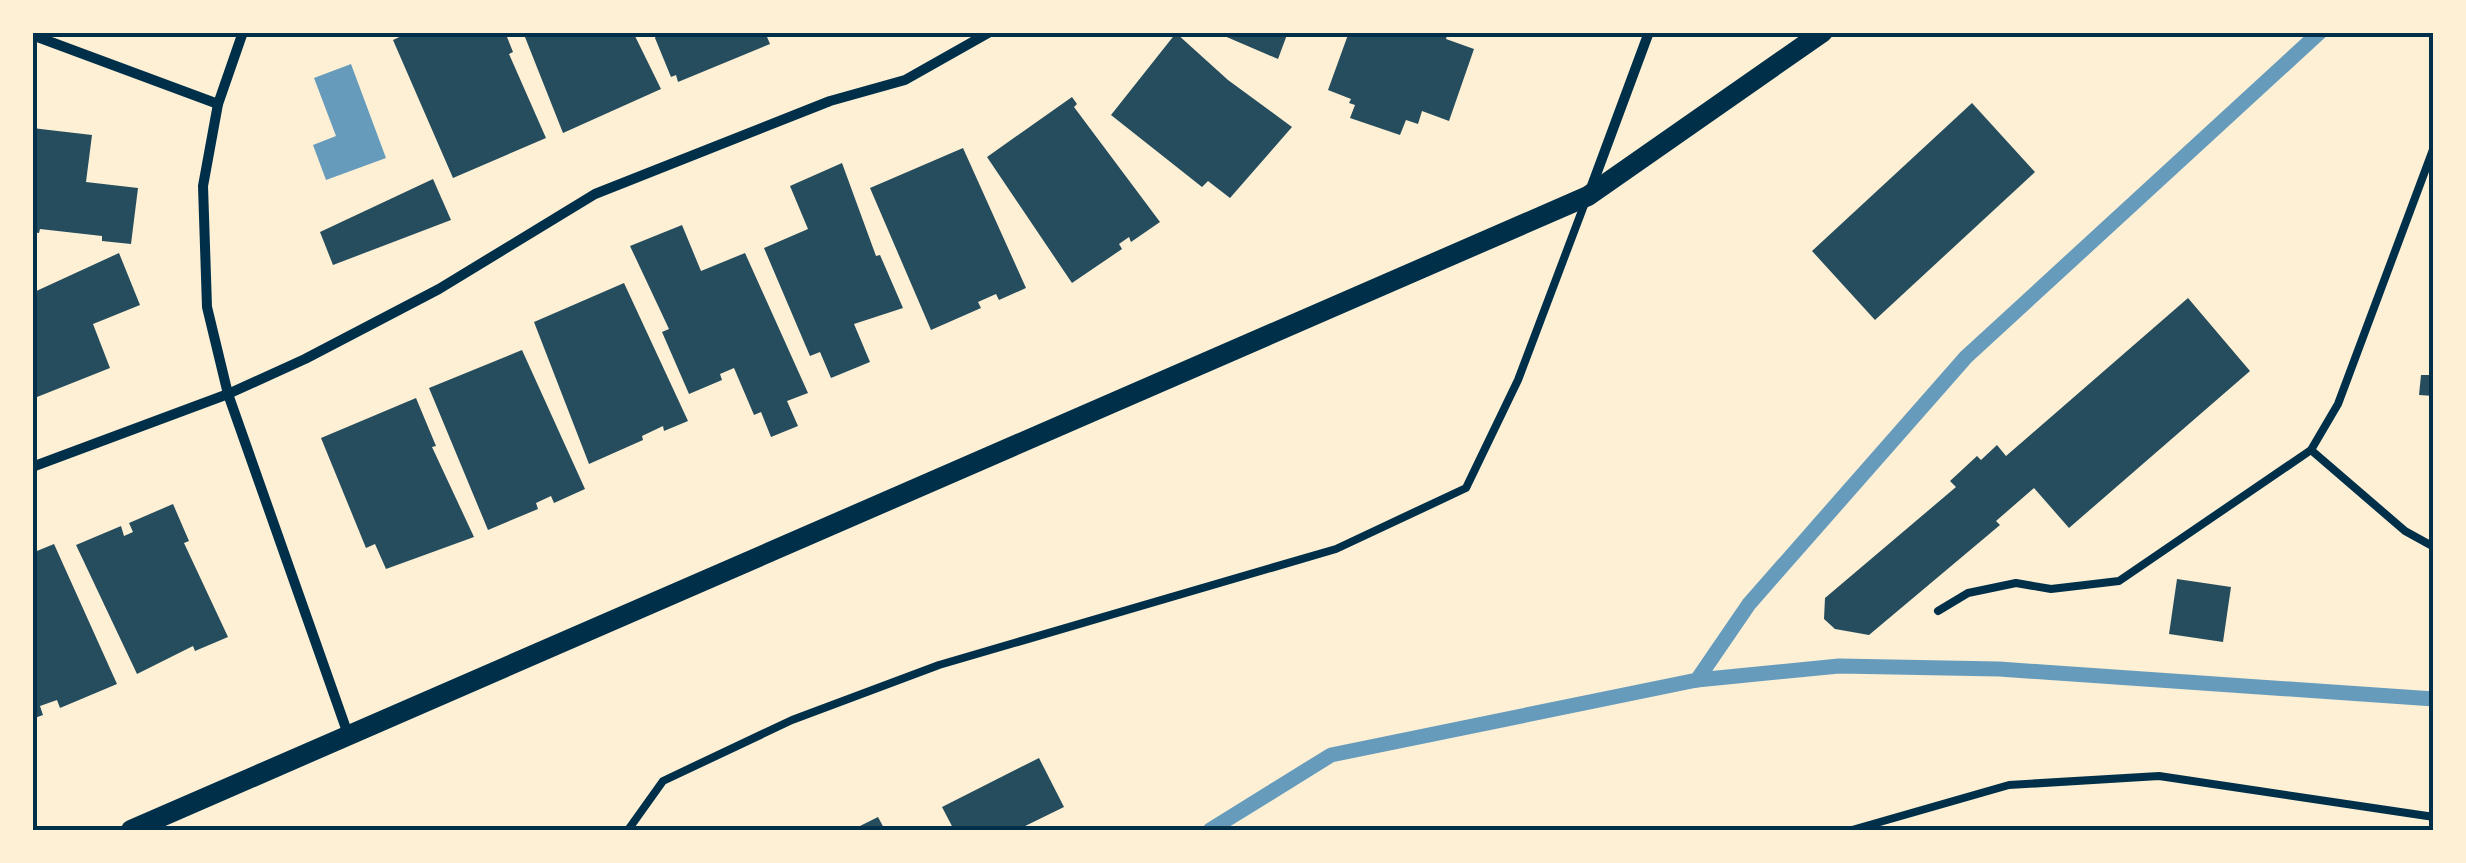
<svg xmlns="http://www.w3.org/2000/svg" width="2466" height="863" viewBox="0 0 2466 863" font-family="Poppins,sans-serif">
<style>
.water{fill:#669bbc}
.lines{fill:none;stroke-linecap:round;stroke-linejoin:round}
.stream{stroke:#669bbc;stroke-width:15}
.building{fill:#264d5e}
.service{stroke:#003049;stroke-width:8}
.minor{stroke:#003049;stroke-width:10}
.secondary{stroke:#003049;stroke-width:20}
.neatline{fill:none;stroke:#003049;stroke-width:4}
</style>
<rect width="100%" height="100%" fill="#fdf0d5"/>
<path class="water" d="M351,64l35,94 -60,22 -13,-35 23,-9 -22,-58z"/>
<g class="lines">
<g class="stream">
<path d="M1697,680l142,-14 160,3 435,30"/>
<path d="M1210,830l121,-75 366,-75 52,-76 217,-247 354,-325"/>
</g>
</g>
<g class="building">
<path d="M410,32h95l8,20 -4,2 37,84 -93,40 -60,-138z"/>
<path d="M523,32h110l28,57 -98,44z"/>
<path d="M657,32h108l5,12 -92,38 -2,-7 -5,2 -16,-39z"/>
<path d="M1215,32h73l-10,27z"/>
<path d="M1349,32h99l-2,7 28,10 -25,72 -27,-10 -4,13 -12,-4 -6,15 -50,-17 5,-13 -6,-2 2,-4 -23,-9z"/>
<path d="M1176,33l52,47 64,47 -62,71 -22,-17 -6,6 -91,-72z"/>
<path d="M1072,97l5,7 -3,3 86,115 -29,20 -2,-5 -10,7 3,5 -50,34 -85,-126z"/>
<path d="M1972,103l63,69 -160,148 -63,-69z"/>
<path d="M32,128l60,7 -6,47 52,6 -7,56 -29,-3v-5l-62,-7 -1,4 -7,-1z"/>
<path d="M963,148l63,140 -27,12 -3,-6 -18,8 3,6 -50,22 -61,-142z"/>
<path d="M842,163l34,93 4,-1 23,53 -49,16 16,38 -39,16 -11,-26 -10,4 -46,-108 44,-19 -18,-43z"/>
<path d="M433,179l18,41 -118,45 -13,-33z"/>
<path d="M682,225l19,46 44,-18 63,140 -21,8 11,25 -27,11 -10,-25 -7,3 -20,-47 -14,6 2,6 -33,14 -27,-62 7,-3 -39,-83z"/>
<path d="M119,253l21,52 -47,19 17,44 -78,31v-106z"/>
<path d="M624,283l64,138 -24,10 -1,-5 -21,10 1,4 -54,24 -55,-142z"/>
<path d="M2188,298l62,73 -181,157 -35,-40 -38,33 4,4 -131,110 -34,-6 -11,-10 1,-21 131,-111 -6,-6 27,-25 4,4 16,-15 9,11z"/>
<path d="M522,350l63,139 -31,14 -3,-7 -15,7 2,6 -50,21 -59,-142z"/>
<path d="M2421,375h13v21l-15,-1z"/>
<path d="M416,398l20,48 -4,1 42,90 -88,32 -11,-25 -9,4 -45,-110z"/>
<path d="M173,504l16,37 -5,2 44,94 -33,14 -2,-5 -56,28 -61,-129 45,-19 3,10 9,-4 -4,-9z"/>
<path d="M54,544l63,140 -57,24 -3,-8 -17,6 3,9 -11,4v-166z"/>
<path d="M2177,579l54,8 -8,55 -54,-8z"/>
<path d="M1039,758l25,49 -47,23h-63l-12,-23z"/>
<path d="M878,817l7,13h-33z"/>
</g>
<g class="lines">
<g class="service">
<path d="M2311,450l94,81 29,16"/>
<path d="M1938,611l30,-18 48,-10 35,6 68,-8 192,-131 27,-46 96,-257"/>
<path d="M628,830l35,-49 129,-61 147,-55 397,-116 130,-61 52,-108 68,-180"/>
<path d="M1852,830l157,-45 150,-9 275,41"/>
</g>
<g class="minor">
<path d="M243,32l-25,72 -15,82 4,121 21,87 121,343"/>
<path d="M32,35l186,69"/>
<path d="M1590,191l59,-159"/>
<path d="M32,467l196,-73 77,-35 134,-70 156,-95 235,-93 75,-21 85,-48"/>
</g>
<path class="secondary" d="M131,830l1457,-634 235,-164"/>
</g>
<rect width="2466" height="863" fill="none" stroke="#fdf0d5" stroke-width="70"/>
<rect x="35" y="35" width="2396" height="793" class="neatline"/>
</svg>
